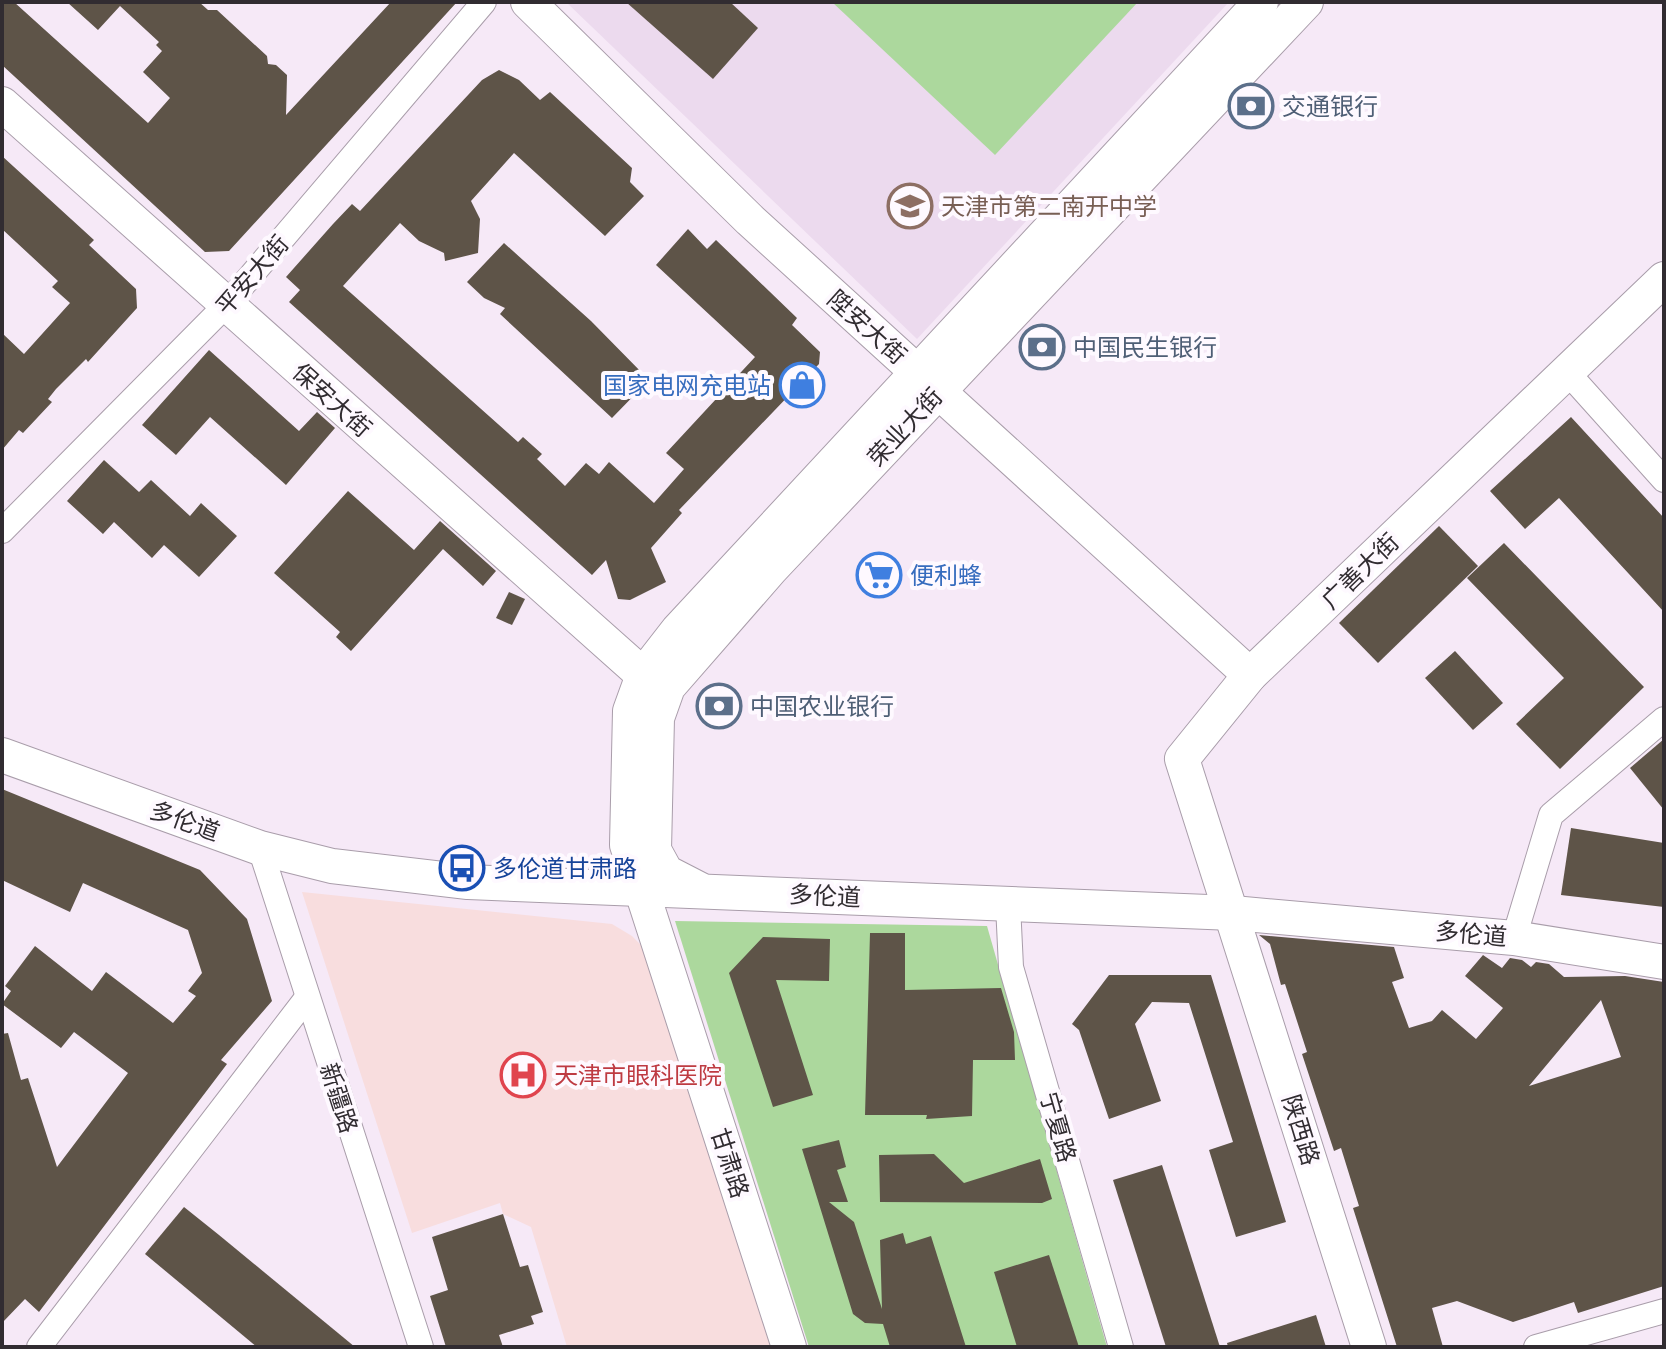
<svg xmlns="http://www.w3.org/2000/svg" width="1666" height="1349" viewBox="0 0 1666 1349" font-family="Helvetica,'Noto Sans SC',sans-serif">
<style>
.built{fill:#ecdaee}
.medical{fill:#f8ddde}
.green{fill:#acd89d}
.building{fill:#5e5448;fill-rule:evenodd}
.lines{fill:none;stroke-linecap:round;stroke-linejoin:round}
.street-casing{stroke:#a99daa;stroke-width:26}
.secondary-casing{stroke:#a99daa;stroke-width:36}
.street{stroke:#fff;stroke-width:24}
.secondary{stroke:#fff;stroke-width:34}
.labels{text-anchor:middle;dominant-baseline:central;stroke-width:8;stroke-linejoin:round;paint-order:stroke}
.service-label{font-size:24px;fill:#4e5e75;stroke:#fef9ff;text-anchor:start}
.education-label{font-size:24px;fill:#785e54;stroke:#fef9ff;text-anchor:start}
.street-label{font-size:24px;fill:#312c31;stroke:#fef9ff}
.shop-label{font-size:24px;fill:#366cbe;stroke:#fef9ff;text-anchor:end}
.transit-label{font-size:24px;fill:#164399;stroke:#fef9ff;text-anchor:start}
.health-label{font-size:24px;fill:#be3a42;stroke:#fef9ff;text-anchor:start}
</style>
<rect width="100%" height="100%" fill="#f6e9f7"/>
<path class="built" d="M566,2h663l-312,337z"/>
<path class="medical" d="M302,892l310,32 20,12 11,11 130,400h-206l-36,-120 -28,-13 -3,-11 -88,30z"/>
<g class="green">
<path d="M832,2h306l-143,153z"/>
<path d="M675,921l312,5 120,421h-298z"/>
</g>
<g class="building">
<path d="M2,2h12l134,121 22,-25 -27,-26 19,-21 -6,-6 3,-3 -39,-36 -22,24 -31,-28h132l9,8h9l50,46 1,8 8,1 11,10 -1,40 105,-113h66l-228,249 -24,1 -203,-187z"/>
<path d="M626,2h104l28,26 -45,51z"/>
<path d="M499,70l20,10 21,20 10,-8 82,76 -2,14 14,14 -39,40 -91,-83 -43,48 9,18 -2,34 -33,8 -1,-8 -25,-12 -19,-18 -57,63 175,156 5,-5 19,17 -5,5 28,27 21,-23 13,11 10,-12 45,41 30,-34 -18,-16 89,-96 -99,-92 32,-36 19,20 9,-9 81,78 -5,7 28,27 -1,12 -140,146 3,3 -31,35 15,34 -36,18 -12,-1 -12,-39 -14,15 -303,-273 11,-12 -14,-13 47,-53 19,-20 8,7 122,-131z"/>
<path d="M2,156l92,84 -5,5 47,44 1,19 -49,54 -2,-3 -30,30 -8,10 4,3 -29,31 -4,-3 -17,20v-117l22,21 46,-51 -18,-16 6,-6 -56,-52z"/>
<path d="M504,243l87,78 58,59 -37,38 -112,-104 5,-6 -21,-10 -17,-16z"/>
<path d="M209,350l90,81 18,-19 18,16 -49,57 -76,-68 -34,38 -34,-30z"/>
<path d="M1571,417l93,101v94l-105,-114 -34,31 -35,-38z"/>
<path d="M104,460l35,32 12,-12 39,36 11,-13 36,33 -38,41 -35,-32 -12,13 -38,-36 -11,12 -36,-33z"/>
<path d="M348,491l66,59 26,-29 56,50 -13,15 -40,-37 -92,102 -15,-14 4,-5 -66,-59z"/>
<path d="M1439,526l39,40 -100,97 -39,-40z"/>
<path d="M1504,543l140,144 -84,82 -44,-45 48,-46 -97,-100z"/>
<path d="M509,592l16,7 -13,26 -16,-7z"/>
<path d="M1455,651l48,52 -30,27 -48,-52z"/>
<path d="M1664,739v71l-34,-42z"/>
<path d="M2,789l198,81 47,49 25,82 -51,59 6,4 -188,248 -14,-13 -23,24v-289l6,-1 13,47 7,-2 29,89 71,-94 -54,-41 -13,16 -59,-44 9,-13 -6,-5 30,-40 57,45 14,-19 67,51 23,-27 -8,-5 14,-18 -14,-43 -105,-47 -13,29 -68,-32z"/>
<path d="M1571,828l93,15v64l-103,-12z"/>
<path d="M870,933h35v57l96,-2 13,44 1,28h-42l-1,56 -46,3 1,-4h-62z"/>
<path d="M1259,935l135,12 10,31 -12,4 17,46 23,-7 10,-11 34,29 27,-31 -38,-32 18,-21 19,13 8,-10 12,2 9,7 5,-5 13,2 15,13 61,-1 39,6v304l-86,27 -4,-11 -61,20 -56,-21 -25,7 11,39h-46l-44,-139 6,-2 -18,-58 -7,3 -32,-97 5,-2 -22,-68 -4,1 -11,-41zM1601,1000l20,57 -92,29z"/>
<path d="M763,937l67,2 -1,42 -53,-1 37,115 -40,12 -44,-134z"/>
<path d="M1109,975h102l75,247 -50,15 -27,-87 24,-8 -44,-139 -37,-1 -17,22 26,77 -52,18 -30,-89 -7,-6z"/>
<path d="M839,1140l7,27 -9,3 11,32h-19l25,20 28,87 -2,-69 23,-7 3,11 25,-8 35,111h-76l-7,-23 -18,-1 -12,-9 -51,-165z"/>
<path d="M934,1154l30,29 76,-24 12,40 -10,4 -162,-1 -1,-47z"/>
<path d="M1162,1165l58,182h-54l-53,-167z"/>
<path d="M184,1207l35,28 136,112h-98l-112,-93z"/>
<path d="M503,1214l17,53 8,-2 15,47 -12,4 3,8 -35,11 4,12h-57l-16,-51 18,-6 -16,-53z"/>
<path d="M1049,1255l30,92h-62l-23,-75z"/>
<path d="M1316,1315l10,32h-98l-1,-4z"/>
</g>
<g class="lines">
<g class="street-casing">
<g id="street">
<path d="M1568,373l96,107"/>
<path d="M2,531l224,-226 258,-303"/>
<path d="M260,848l161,499"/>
<path d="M1008,905l3,62 110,380"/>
<path d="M1514,938l37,-123 113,-96"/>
<path d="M39,1347l267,-348"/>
<path d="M1536,1347l128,-36"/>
</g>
</g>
<g class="secondary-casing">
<g id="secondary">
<path d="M528,2l222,218 500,455"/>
<path d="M2,104l641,571 19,9"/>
<path d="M2,755l258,93 72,18 136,16 765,31 281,25 150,24"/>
<path d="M699,889l-33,-17 -12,-22 3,-132 11,-31 103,-118 535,-567"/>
<path d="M789,1347l-162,-502 3,-134 13,-36 35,-45 583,-628"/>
<path d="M1369,1347l-187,-588 68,-84 414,-396"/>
</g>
</g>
<use href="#street" class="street"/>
<use href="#secondary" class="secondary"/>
</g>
<defs>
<g id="bank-ring" transform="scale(2.3)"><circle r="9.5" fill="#fef9ff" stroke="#5c6f8a" stroke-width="1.5"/><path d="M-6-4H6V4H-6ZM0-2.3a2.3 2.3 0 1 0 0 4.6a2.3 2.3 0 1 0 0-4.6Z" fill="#5c6f8a"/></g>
<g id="school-ring" transform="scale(2.3)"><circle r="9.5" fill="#fef9ff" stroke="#8d6e63" stroke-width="1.5"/><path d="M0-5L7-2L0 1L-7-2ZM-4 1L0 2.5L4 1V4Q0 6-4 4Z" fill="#8d6e63"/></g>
<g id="shop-ring" transform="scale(2.3)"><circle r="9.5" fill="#fef9ff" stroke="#3f7fe0" stroke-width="1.5"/><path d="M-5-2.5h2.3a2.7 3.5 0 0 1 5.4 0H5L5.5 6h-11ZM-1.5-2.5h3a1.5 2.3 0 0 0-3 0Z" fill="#3f7fe0"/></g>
<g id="supermarket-ring" transform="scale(2.3)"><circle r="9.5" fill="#fef9ff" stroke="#3f7fe0" stroke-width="1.5"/><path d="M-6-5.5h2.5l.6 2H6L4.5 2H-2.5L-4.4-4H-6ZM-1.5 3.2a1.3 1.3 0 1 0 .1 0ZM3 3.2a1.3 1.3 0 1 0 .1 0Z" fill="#3f7fe0"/></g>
<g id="bus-ring" transform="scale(2.3)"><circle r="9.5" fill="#fef9ff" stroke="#1a4fb4" stroke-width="1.5"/><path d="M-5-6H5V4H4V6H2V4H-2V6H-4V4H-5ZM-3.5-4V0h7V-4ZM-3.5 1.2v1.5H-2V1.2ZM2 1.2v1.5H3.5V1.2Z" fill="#1a4fb4"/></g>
<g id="hospital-ring" transform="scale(2.3)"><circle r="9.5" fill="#fef9ff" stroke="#e0444e" stroke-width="1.5"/><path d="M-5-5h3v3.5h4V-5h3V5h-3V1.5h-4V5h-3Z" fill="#e0444e"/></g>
</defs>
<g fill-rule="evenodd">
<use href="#bank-ring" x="1251" y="106"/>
<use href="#school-ring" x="910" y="206"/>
<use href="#bank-ring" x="1042" y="347"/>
<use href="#shop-ring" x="802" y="385"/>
<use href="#supermarket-ring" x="879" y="575"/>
<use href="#bank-ring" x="719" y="706"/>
<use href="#bus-ring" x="462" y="868"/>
<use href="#hospital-ring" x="523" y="1075"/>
</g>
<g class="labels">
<g class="service-label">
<text x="1282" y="106">交通银行</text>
<text x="1073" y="347">中国民生银行</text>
<text x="750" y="706">中国农业银行</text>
</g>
<g class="education-label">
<text x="941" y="206">天津市第二南开中学</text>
</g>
<g class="street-label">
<text transform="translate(252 275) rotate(-49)">平安大街</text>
<text transform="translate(867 327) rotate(42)">陞安大街</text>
<text transform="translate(332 400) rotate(42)">保安大街</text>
<text transform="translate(905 427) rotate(-47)">荣业大街</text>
<text transform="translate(1360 571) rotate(-44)">广善大街</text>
<text transform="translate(185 821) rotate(20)">多伦道</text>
<text transform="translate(825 896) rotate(3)">多伦道</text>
<text transform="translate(1471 934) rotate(5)">多伦道</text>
<text transform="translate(339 1098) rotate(72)">新疆路</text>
<text transform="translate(1058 1127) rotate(74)">宁夏路</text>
<text transform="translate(1301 1130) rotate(73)">陕西路</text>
<text transform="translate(730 1163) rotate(72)">甘肃路</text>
</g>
<g class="shop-label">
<text x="771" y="385">国家电网充电站</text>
<text x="910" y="575" text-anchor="start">便利蜂</text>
</g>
<g class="transit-label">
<text x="493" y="868">多伦道甘肃路</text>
</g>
<g class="health-label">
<text x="554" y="1075">天津市眼科医院</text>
</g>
</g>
<rect width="1666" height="1349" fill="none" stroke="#312c31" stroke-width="8"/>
</svg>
